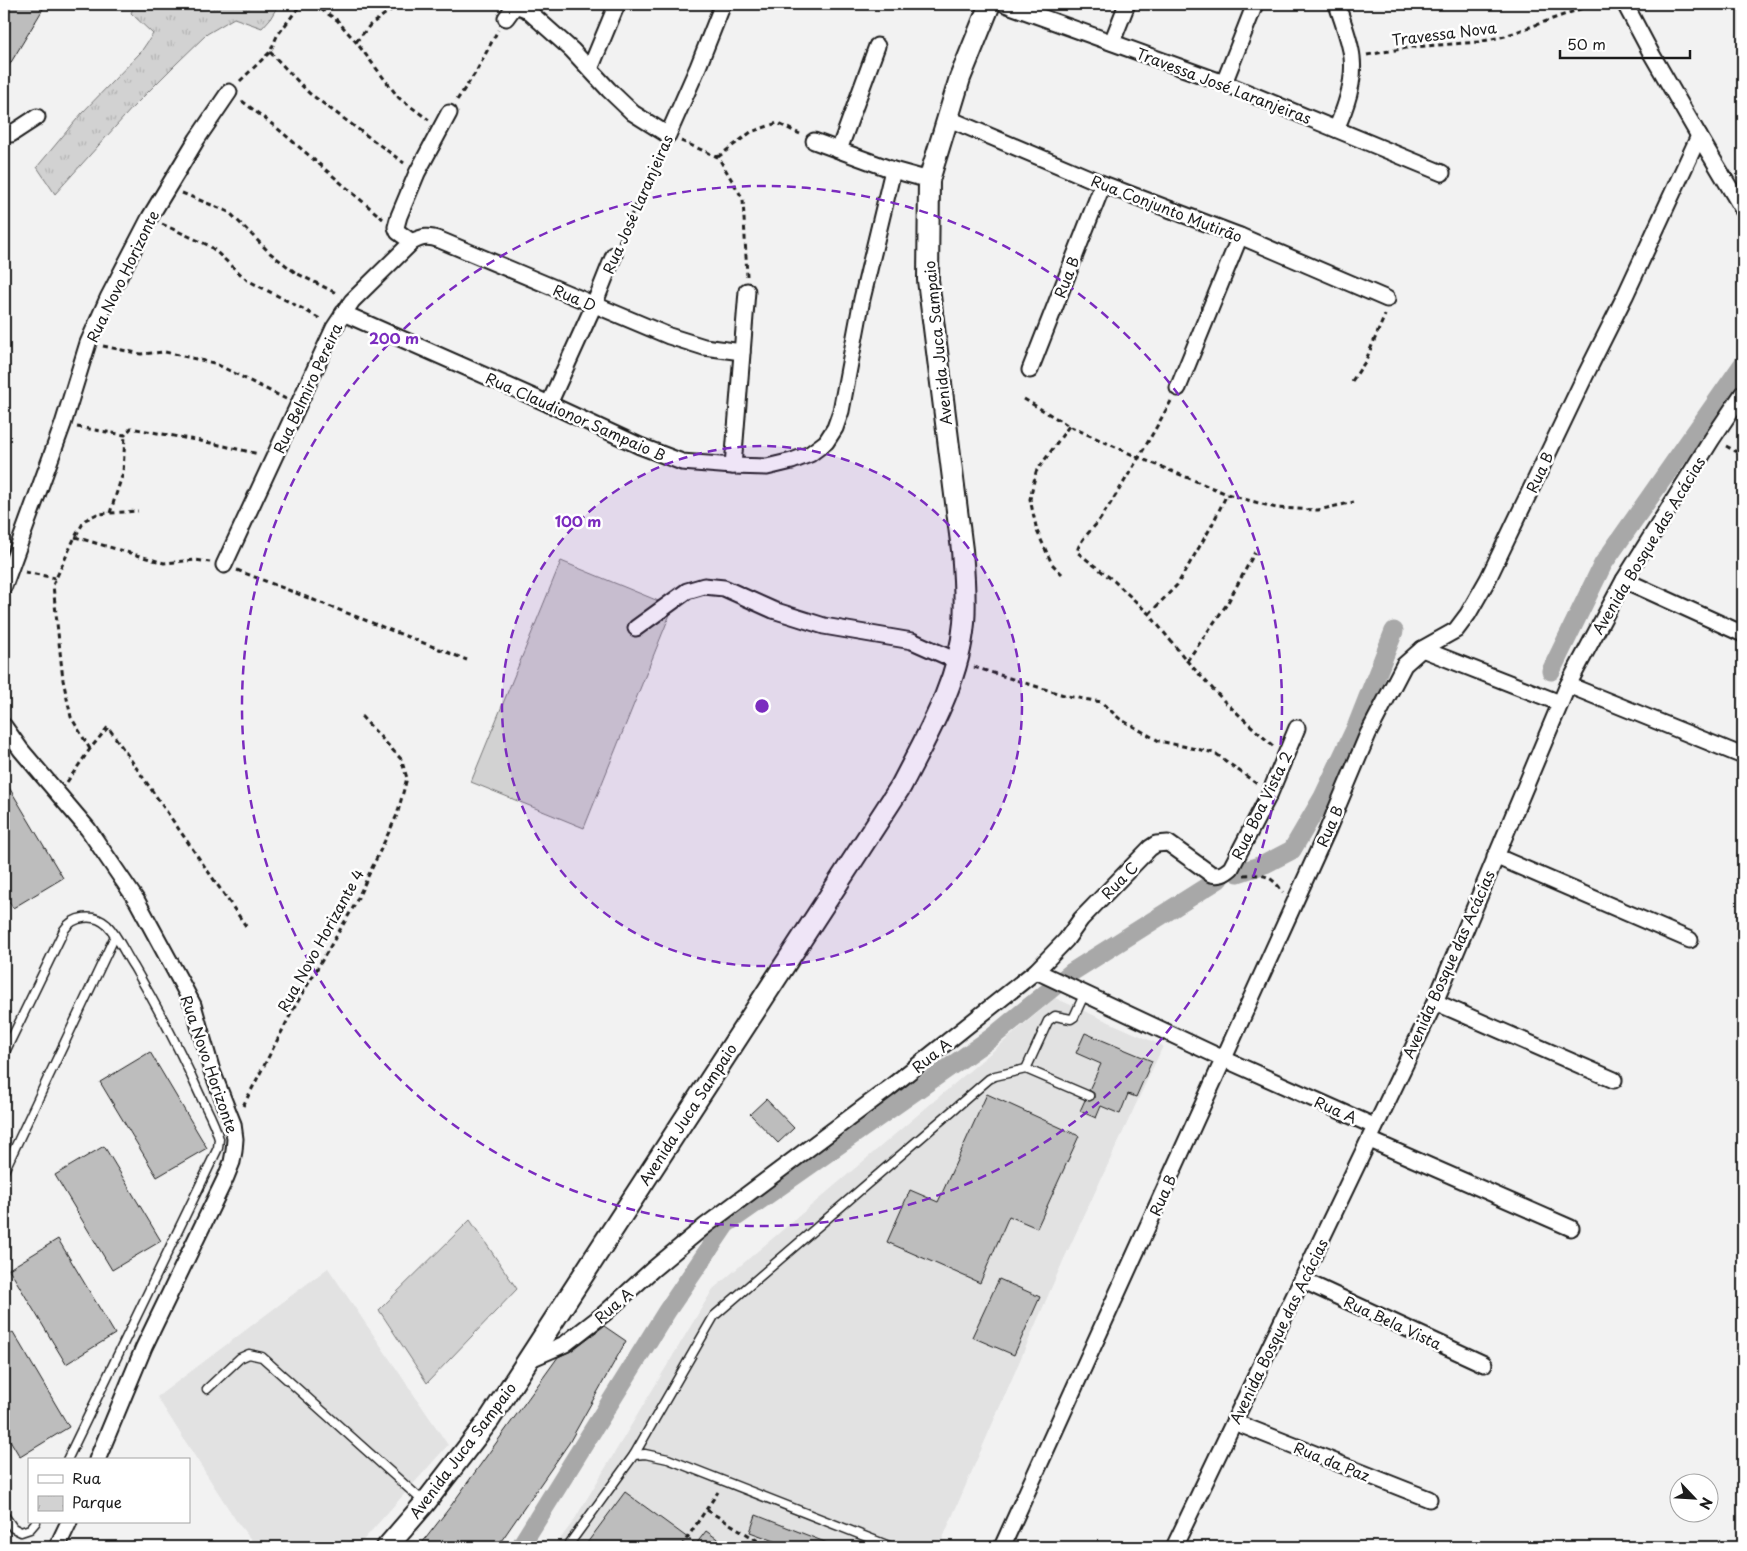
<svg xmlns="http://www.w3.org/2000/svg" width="1747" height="1551" viewBox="0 0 1747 1551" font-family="'Playpen Sans',sans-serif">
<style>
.built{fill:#e2e2e2}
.park{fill:url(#park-tufts);stroke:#777}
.pitch{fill:#d2d2d2;stroke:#777}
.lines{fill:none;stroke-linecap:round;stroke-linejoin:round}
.canal{stroke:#a8a8a8;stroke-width:19}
.building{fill:#bdbdbd;stroke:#1c1c1c}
.lane-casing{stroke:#1c1c1c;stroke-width:11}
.street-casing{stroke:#1c1c1c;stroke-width:19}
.secondary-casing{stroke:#1c1c1c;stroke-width:24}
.path{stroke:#1c1c1c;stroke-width:3;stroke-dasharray:5 4;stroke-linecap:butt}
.lane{stroke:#fff;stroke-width:8}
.street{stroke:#fff;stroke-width:15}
.secondary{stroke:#fff;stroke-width:20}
.ring{fill:none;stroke:#7b2cbf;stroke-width:2.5;stroke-dasharray:9 6}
.labels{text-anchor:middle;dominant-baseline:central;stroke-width:5;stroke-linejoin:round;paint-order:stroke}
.street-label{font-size:15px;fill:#1c1c1c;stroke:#fff}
.centre{fill:#7b2cbf;stroke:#fff;stroke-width:2.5}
.ring-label{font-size:15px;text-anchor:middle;font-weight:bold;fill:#7b2cbf;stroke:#fff;stroke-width:5;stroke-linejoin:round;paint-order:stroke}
</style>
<defs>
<pattern id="park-tufts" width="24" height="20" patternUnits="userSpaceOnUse" patternTransform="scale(1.25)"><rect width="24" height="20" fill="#d2d2d2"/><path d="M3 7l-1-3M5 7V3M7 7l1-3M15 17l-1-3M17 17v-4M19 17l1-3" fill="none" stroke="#b4b4b4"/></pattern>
</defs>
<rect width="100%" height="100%" fill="#f2f2f2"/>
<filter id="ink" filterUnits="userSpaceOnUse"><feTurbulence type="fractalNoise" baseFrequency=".02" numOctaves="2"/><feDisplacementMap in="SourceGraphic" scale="10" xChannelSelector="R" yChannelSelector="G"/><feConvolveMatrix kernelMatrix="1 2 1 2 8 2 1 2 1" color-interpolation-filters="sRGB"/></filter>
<g filter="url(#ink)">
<g class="built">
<path d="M1055,998l108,48 -100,215 -124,286h-385l19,-25 140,-233z"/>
<path d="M328,1268l120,177 -91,102h-100l-20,-25 -80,-125z"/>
</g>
<path class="park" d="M135,4h144l-9,15 -8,9 -28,-10 -27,16 -31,30 -43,43 -78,87 -18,-27 45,-54 58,-60 13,-19 -22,-21z"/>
<g class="pitch">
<path d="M561,561l112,46 -89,221 -113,-46z"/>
<path d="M470,1220l47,69 -90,94 -48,-73z"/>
</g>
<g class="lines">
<g class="canal">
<path d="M1551,671l52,-107 140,-200"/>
<path d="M1238,873l27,-9 27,-14 31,-53 34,-72 37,-94"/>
<path d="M520,1547l147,-236 59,-87 265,-186 81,-66 147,-93"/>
</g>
</g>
<g class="building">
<path d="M4,4h42l-42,70z"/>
<path d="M4,779l59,99 -50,30 -9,-15z"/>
<path d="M1085,1033l67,28 -16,36 -8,-3 -8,20 -19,-8 -5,12 -16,-7 5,-11 5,1 4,-2v-6l-5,-3 12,-26 -25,-11z"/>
<path d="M150,1052l57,96 -50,29 -57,-95z"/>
<path d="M987,1094l92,42 -42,92 -28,-12 -29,67 -93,-41 23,-52 28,12z"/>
<path d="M766,1099l28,29 -16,15 -28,-29z"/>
<path d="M104,1146l57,95 -49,29 -57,-95z"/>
<path d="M58,1239l57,95 -49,30 -57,-95z"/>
<path d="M999,1279l41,18 -26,58 -42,-18z"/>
<path d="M604,1326l22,15 -57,102 -72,104h-78l31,-40 108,-150 13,-6z"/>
<path d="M13,1332l56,95 -49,30 -16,-27v-92z"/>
<path d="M625,1492l71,52 10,-13 23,16h-145z"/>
<path d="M756,1515l79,31v1h-53l1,-3 -33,-12z"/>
</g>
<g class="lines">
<g class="lane-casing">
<g id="lane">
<path d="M4,1054l60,-124c9,-14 30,-17 43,-5 11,11 18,29 27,42 24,41 46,83 65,126 7,15 16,30 20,46l-1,9 -151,312"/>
<path d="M1026,1069l22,-48 7,-5 16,3 3,-2 10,-22"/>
<path d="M4,1171l111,-235"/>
<path d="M207,1389l33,-31 9,-4 13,3 162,145"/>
<path d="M634,1455l80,-139 275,-237 6,-3 31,-7 63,27"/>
<path d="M4,1515l9,13 8,4 9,-3 6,-7"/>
<path d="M567,1547l67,-92 11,-1 23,5 224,88"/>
</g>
</g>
<g class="street-casing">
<g id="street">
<path d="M1005,4l219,79 218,90"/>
<path d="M1625,4l26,49 48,83 44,74"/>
<path d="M506,18l8,-11 4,-1 8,3 46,41 37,40 24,23 35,22 30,-68 25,-63"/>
<path d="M1112,42l15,-38"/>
<path d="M590,69l27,-65"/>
<path d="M1224,83l31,-79"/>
<path d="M947,118l156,66 137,52 147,63"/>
<path d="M1336,129c10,-22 19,-47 16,-72 -2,-18 -10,-36 -15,-53"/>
<path d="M4,132l7,2 26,-17"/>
<path d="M814,141l79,29"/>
<path d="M839,150l38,-104"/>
<path d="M412,242c11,-6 17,-6 28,-2l229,96 35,11 38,5"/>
<path d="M343,313l206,91 91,42 42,16 51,4 34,1 25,-6 18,-7 16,-12 9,-14 6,-17 21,-112 31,-129 36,10"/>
<path d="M1030,370l73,-186"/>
<path d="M1178,388l62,-152"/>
<path d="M549,404l45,-99 20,-50"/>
<path d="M733,466l14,-175"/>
<path d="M224,565l110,-237 18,-27 60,-59 -14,-10 -2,-5 3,-11 18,-43 32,-60"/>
<path d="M1624,580l119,54"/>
<path d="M4,586l59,-162 25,-81 20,-45 42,-81 47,-78 32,-47"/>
<path d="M636,628l51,-37 17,-5 20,2 49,22 51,16 88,15 45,20"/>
<path d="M1422,649l138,54"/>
<path d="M1568,685l175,71"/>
<path d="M4,726l17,24 67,79 49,72 45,83 11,21 19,66 21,53 2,15 -1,12 -2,11 -6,15 -82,170 -47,113"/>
<path d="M1495,856l195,84"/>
<path d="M1036,971l188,88 150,67"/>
<path d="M1435,1002l179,78"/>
<path d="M1370,1140l201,88"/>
<path d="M1302,1280l182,84"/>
<path d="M528,1360l37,-16 40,-31 47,-43 53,-44 183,-137 148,-118 30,-31 15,-21 69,-71 6,-4 12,-1 43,31c9,2 13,0 20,-6l39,-75 27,-65"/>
<path d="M1234,1422l195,77"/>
<path d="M57,1547l12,-25"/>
<path d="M1002,1547l326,-718 40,-95 36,-69 18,-16 34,-19 12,-16 20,-35 97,-203 40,-80 74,-160"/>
<path d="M1174,1547l261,-545 133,-317 56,-105 88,-141 31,-46"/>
</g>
</g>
<g class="secondary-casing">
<path id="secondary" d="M387,1547l38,-44 64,-83 412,-634c26,-51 58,-104 63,-163 2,-24 0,-48 -2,-73l-34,-270 1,-100 31,-102 30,-74"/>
</g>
<g class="path">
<path d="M313,4l24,16 19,22 43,56 30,22"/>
<path d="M356,42l14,-17 29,-21"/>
<path d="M270,52l39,41 95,70"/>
<path d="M1367,55l45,-8 67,-5 26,-6 89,-32"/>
<path d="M240,81l30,-29 7,-16 24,-32"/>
<path d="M457,100l19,-28 22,-42"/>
<path d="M242,101l35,27 106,91"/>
<path d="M681,141l37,16 25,42 4,77"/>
<path d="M718,157l33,-25 26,-9 23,11"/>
<path d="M182,193l47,19 41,41 26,20 42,21"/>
<path d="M162,224l48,22 37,34 58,30 15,9"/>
<path d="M619,242l43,-94"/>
<path d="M103,346l38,8 24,-2 49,11 72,36"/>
<path d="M1352,381l13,-19 20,-47"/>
<path d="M1024,399l45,27 71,32 87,36 49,14 42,2 36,-8"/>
<path d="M1171,401c-22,40 -45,79 -70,117 -8,12 -21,20 -24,34l37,29 35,33 38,47 37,40 50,46"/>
<path d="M77,427l48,8 6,-7 80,15 48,11"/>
<path d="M1726,446l17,9"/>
<path d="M110,513l13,-40 2,-38"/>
<path d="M75,537l89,26 31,-3 15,2"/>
<path d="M237,570l230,90"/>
<path d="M25,572l30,6"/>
<path d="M1062,574l-10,-10 -15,-33 -7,-32 6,-27 33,-46"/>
<path d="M1149,614l28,-29 34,-58 16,-33"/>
<path d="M1187,661l40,-57 28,-52"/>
<path d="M974,667l93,29 34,6 19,17 39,22 56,12 42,31"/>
<path d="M90,749l-19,-32 -8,-37 -10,-95 22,-48 10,-17 12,-6 41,-3"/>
<path d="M67,782l23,-33 18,-22 140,202"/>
<path d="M1244,875c21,-1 26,0 39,17"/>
<path d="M243,1106l51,-98 60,-102 43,-91 10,-37 -6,-19 -40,-43"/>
<path d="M707,1510l61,37"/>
<path d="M681,1547l37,-55"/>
</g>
<use href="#lane" class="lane"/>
<use href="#street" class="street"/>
<use href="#secondary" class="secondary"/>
</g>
</g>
<circle cx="762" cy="706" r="260" fill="#7b2cbf" fill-opacity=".12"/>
<g class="ring">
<circle cx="762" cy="706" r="260"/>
<circle cx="762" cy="706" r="520"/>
</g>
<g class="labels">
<g class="street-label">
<text transform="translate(1444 33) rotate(-7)">Travessa Nova</text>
<text transform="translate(1224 85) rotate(21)">Travessa José Laranjeiras</text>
<text transform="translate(637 204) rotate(-66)">Rua José Laranjeiras</text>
<text transform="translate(1167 208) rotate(21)">Rua Conjunto Mutirão</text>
<text transform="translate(122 276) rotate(-64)">Rua Novo Horizonte</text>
<text transform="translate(1066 277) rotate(-69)">Rua B</text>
<text transform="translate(575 297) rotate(23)">Rua D</text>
<text transform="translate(937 343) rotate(-96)">Avenida Juca Sampaio</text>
<text transform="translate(307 388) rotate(-65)">Rua Belmiro Pereira</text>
<text transform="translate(576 416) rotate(24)">Rua Claudionor Sampaio B</text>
<text transform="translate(1539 472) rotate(-65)">Rua B</text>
<text transform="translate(1648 545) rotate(-59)">Avenida Bosque das Acácias</text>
<text transform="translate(1261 805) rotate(-64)">Rua Boa Vista 2</text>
<text transform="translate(1329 826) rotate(-66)">Rua B</text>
<text transform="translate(1119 880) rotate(-46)">Rua C</text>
<text transform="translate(320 940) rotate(-61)">Rua Novo Horizante 4</text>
<text transform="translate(1448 964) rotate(-66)">Avenida Bosque das Acácias</text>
<text transform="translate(931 1055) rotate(-39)">Rua A</text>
<text transform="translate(210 1064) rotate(71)">Rua Novo Horizonte</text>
<text transform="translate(1336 1109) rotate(24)">Rua A</text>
<text transform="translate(687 1114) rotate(-57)">Avenida Juca Sampaio</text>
<text transform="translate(1162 1195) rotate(-66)">Rua B</text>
<text transform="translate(613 1305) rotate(-41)">Rua A</text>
<text transform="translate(1393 1322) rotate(25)">Rua Bela Vista</text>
<text transform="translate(1278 1331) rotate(-64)">Avenida Bosque das Acácias</text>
<text transform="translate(462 1450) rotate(-53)">Avenida Juca Sampaio</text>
<text transform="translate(1332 1461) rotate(22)">Rua da Paz</text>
</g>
</g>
<circle cx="762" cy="706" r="8" class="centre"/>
<g class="ring-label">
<text x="394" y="344">200 m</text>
<text x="578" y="527">100 m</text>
</g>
<rect width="1747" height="1551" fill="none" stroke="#fff" stroke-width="20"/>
<rect x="10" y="10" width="1727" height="1531" fill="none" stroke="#1c1c1c" stroke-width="2" filter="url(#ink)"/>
<rect x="28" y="1458" width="162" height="65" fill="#ffffff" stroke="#a4a4a4"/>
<rect x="38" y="1475" width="25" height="8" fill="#ffffff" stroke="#a4a4a4"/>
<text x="72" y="1484" font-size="15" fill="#1c1c1c">Rua</text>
<rect x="38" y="1496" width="25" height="15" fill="url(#park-tufts)" stroke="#a4a4a4"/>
<text x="72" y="1508" font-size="15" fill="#1c1c1c">Parque</text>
<g transform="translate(1694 1498) rotate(115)"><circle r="24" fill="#ffffff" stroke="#a4a4a4"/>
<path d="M0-4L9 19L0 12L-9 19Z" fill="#1c1c1c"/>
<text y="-8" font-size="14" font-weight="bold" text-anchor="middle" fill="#1c1c1c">N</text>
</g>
<path d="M1560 50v8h130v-8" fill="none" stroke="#1c1c1c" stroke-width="2.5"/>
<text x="1567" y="50" font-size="15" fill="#1c1c1c" stroke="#ffffff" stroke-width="4" paint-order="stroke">50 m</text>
</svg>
